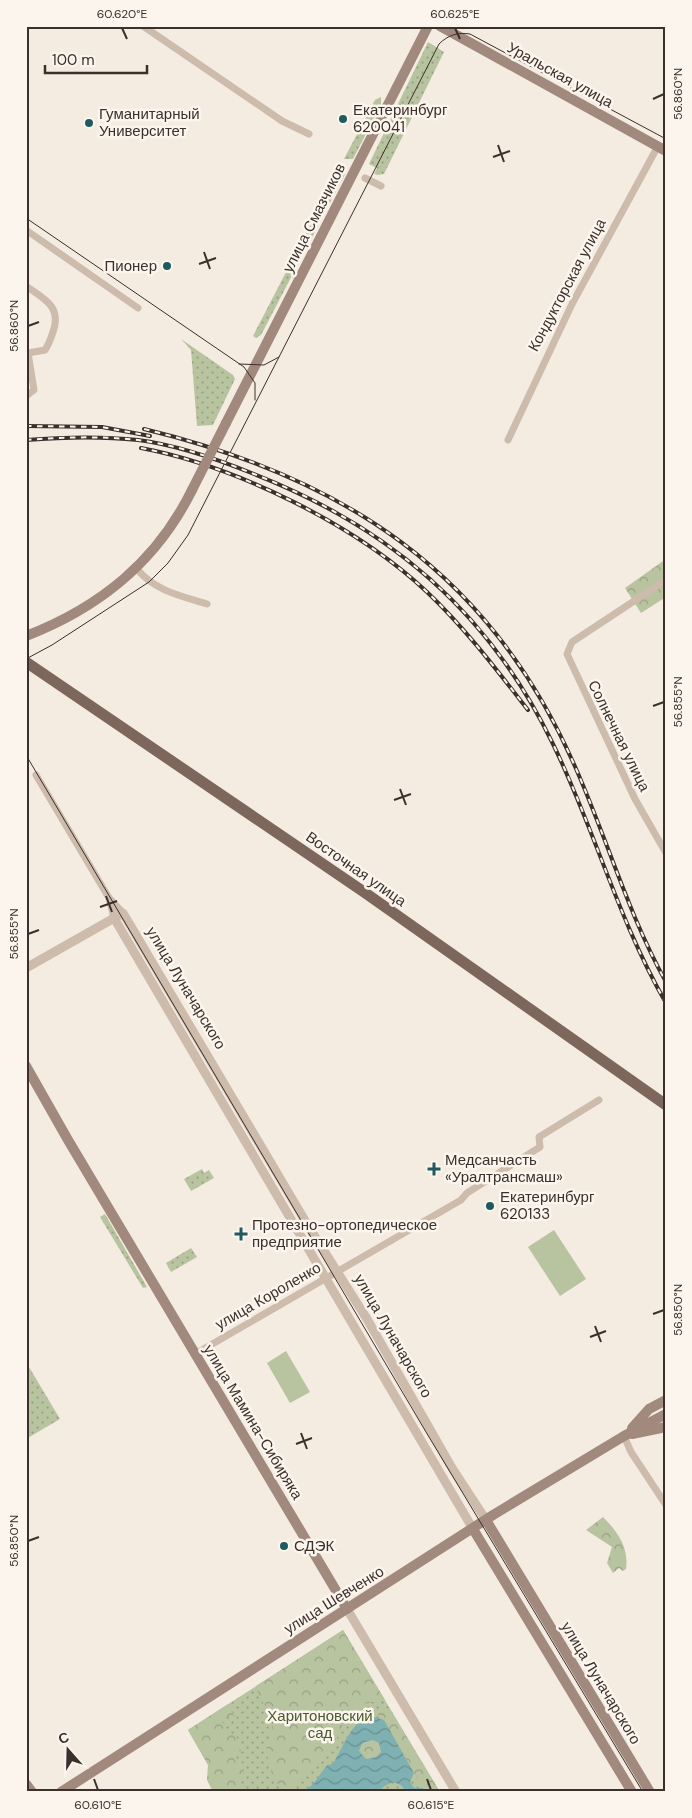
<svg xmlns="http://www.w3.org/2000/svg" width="692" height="1818" viewBox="0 0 692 1818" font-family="'DM Sans',sans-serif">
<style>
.grass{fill:url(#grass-dots)}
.forest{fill:url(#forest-crowns)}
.garden{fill:#b8c4a0}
.water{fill:url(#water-waves);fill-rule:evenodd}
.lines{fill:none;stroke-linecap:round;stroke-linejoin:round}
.minor{stroke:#cdbbac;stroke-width:7}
.tertiary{stroke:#cdbbac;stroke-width:9}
.secondary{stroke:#a18a7d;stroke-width:10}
.primary{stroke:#7d675c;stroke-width:11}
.tram{stroke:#3b302b;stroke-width:1}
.rail-casing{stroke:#3b302b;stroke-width:4}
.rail{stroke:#fbf5ee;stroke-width:2;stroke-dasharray:5.5;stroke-linecap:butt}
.secondary-bridge{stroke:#a18a7d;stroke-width:10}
.ticks{fill:none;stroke:#3b302b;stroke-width:2}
.poi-dot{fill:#1f5a5e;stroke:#fbf5ee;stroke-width:2}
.labels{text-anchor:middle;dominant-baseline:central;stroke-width:5;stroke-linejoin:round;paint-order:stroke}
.street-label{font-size:15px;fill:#3b302b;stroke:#fbf5ee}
.poi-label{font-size:15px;fill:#3b302b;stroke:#fbf5ee;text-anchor:start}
.park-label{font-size:15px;fill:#4a5a2e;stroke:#fbf5ee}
.neatline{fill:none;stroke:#3b302b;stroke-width:2}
.ticks-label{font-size:12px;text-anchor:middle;fill:#3b302b}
</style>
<defs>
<pattern id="grass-dots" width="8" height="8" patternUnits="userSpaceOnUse" patternTransform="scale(1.25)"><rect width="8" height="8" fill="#b8c4a0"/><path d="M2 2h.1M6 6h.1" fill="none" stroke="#97a083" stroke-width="1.8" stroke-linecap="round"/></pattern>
<pattern id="forest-crowns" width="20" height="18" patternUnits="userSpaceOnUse" patternTransform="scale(1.25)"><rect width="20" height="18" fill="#b8c4a0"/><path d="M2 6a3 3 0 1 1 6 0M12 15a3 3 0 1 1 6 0" fill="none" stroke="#97a083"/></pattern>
<pattern id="water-waves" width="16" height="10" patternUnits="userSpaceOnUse" patternTransform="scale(1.25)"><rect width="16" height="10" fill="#7fb0b2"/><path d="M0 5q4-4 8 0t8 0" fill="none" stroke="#699091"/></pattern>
</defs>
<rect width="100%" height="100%" fill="#f4ebe1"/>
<g class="grass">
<path d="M428,42l16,10 -60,122 -6,1 -4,-1 3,-6 -8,-4z"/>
<path d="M381,97v8l-28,54h-9l31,-59z"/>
<path d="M341,166l3,2 1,6 -84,161 -5,3 -3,-2z"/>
<path d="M181,339l52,36 2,4 -22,46 -16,1 -6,-76z"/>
<path d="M202,1169l2,4 5,-3 5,8 -23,13 -7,-12z"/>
<path d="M105,1214l42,73 -4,1 -43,-71z"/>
<path d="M191,1248l6,9 -26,15 -5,-9z"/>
<path d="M26,1362l34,57 -34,20z"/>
<path d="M343,1630l97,162h-227l-6,-12 1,-15 -20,-35z"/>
</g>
<g class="forest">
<path d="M666,559v38l-25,16 -16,-25z"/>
<path d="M603,1517c15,15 26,31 23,52l-3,2 -4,-3 -6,5 -6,-10 5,-16 -26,-17z"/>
<path d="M343,1630l42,70 -18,3 -22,16 -11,26 -42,47h-10l-10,-18 -6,-23 8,-32 -15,-22 -3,-11z"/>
<path d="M228,1704l7,13h-13l2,16 10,1 7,17 -7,6 11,8 -6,27h-23l-7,-13 -1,-14 -20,-35z"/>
<path d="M389,1708l51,84h-15l-41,-72 -9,-8z"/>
<circle cx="370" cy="1750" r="10"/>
</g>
<g class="garden">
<path d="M554,1230l32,49 -26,17 -32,-49z"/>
<path d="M286,1351l24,41 -20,11 -23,-40z"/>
</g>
<path class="water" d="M368,1715l16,5 30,53 -4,9 4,6h9l2,4h-19l-5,-7 -8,-3 -10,5 -3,5h-77l11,-9 13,-18 6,-1c10,-17 16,-37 35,-49zM373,1740l6,3 2,9 -5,5 -10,2 -7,-8 3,-8z"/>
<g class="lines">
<g class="minor">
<path d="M143,26l139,95 27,13"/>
<path d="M365,178l16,8"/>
<path d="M26,230l112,78"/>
<path d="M26,286c18,13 36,20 27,46 -2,6 -4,12 -8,18l-17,3 6,37 -8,6"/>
<path d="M508,440l64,-136 86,-158"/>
<path d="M137,569c18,22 44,27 70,35"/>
<path d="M666,580l-94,62 -5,12 68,145 31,54"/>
<path d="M36,775l73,123 14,15"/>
<path d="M109,898l5,20"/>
<path d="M195,1354l266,-154 6,-7 73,-46 -1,-10 60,-37"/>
<path d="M624,1436l7,16 35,53"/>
</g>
<g class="tertiary">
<path d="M114,918l359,611"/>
<path d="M26,968l97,-55 184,311 60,95 85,149 34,52"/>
<path d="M347,1609l109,183"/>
</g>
<g class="secondary">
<path d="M440,26l226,125"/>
<path d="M226,423l202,-397"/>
<path d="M26,636c75,-29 131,-75 166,-146"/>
<path d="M26,1066l42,74 279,469"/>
<path d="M632,1428l17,-19 17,-9"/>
<path d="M632,1434l34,-7"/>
<path d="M486,1520l164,272"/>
<path d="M473,1529l159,263"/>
<path d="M26,1784l6,8"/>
<path d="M61,1792l432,-277 131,-79 42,-22"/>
</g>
<path class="primary" d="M26,662l338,230 302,213"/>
<g class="tram">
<path d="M26,218l218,149 11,16v17"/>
<path d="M239,364l25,1 15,-8"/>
<path d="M26,659l26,-14 97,-63 19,-19 20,-28 251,-491c9,-9 19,-12 31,-10l196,105"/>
<path d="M26,755l400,677 217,360"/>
</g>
<g class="rail-casing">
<g id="rail">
<path d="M26,426l76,1 48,9"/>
<path d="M144,429c198,48 344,142 429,333 33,73 54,150 93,220"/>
<path d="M26,440c37,-3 75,-4 112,0 40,5 79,19 116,34 135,53 234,137 298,268 42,85 66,178 114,261"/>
<path d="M141,448c95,18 215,77 286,144 38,36 69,77 101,118"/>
</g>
</g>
<use href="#rail" class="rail"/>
<path class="secondary-bridge" d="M192,490l34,-67"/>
</g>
<path class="ticks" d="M122,28l5,11M455,28l5,11M653,99l11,-5M498,145l6,17M493,157l17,-6M204,252l6,17M199,264l17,-6M28,326l11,-4M653,706l11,-4M400,789l6,16M394,800l17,-6M106,896l6,16M100,907l17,-6M28,934l11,-4M653,1314l11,-4M595,1326l6,16M590,1337l16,-6M301,1433l6,16M296,1444l16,-6M28,1541l11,-4M94,1779l4,11M427,1779l4,11"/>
<g class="poi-dot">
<circle cx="343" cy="119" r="5"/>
<circle cx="89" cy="123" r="5"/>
<circle cx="167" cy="266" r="5"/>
<path d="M431.5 1161.5h5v5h5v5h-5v5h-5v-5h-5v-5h5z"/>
<circle cx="490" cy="1206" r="5"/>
<path d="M238.5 1226.5h5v5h5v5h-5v5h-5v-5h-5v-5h5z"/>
<circle cx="284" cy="1546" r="5"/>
</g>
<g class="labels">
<g class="street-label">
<text transform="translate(560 75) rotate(29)">Уральская улица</text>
<text transform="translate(314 218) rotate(-63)">улица Смазчиков</text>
<text transform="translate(567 285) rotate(-62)">Кондукторская улица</text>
<text transform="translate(619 736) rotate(64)">Солнечная улица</text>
<text transform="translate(356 869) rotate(35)">Восточная улица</text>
<text transform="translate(186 988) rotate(59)">улица Луначарского</text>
<text transform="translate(268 1296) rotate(-30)">улица Короленко</text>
<text transform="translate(393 1336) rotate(60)">улица Луначарского</text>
<text transform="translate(253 1422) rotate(59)">улица Мамина-Сибиряка</text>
<text transform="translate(334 1600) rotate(-32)">улица Шевченко</text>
<text transform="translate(601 1683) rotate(59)">улица Луначарского</text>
</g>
<g class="poi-label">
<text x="353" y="110">Екатеринбург<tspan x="353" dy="17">620041</tspan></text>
<text x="99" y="114">Гуманитарный<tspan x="99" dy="17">Университет</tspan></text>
<text x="157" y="266" text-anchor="end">Пионер</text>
<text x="445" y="1160">Медсанчасть<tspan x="445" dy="17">«Уралтрансмаш»</tspan></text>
<text x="500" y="1197">Екатеринбург<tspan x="500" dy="17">620133</tspan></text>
<text x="252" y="1225">Протезно-ортопедическое<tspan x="252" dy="17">предприятие</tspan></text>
<text x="294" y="1546">СДЭК</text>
</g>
<g class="park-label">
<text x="320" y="1716">Харитоновский<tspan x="320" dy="17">сад</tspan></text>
</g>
</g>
<rect width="692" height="1818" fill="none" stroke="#fbf5ee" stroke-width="55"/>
<g transform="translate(68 1750) rotate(340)" stroke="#fbf5ee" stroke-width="4" paint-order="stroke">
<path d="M0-4L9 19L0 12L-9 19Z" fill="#3b302b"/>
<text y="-8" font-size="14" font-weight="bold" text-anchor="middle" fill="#3b302b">С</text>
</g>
<path d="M45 65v8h102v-8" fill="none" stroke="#3b302b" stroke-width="2.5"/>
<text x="52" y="65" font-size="15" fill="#3b302b" stroke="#fbf5ee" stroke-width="4" paint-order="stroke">100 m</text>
<rect x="28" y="28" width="636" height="1762" class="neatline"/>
<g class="ticks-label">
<text x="122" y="18">60.620°E</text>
<text x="455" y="18">60.625°E</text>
<text transform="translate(678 94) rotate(-90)" y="4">56.860°N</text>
<text transform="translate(14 326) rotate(-90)" y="4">56.860°N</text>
<text transform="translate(678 702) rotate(-90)" y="4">56.855°N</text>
<text transform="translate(14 934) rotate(-90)" y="4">56.855°N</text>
<text transform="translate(678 1310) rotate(-90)" y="4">56.850°N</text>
<text transform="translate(14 1541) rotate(-90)" y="4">56.850°N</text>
<text x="98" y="1809">60.610°E</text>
<text x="431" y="1809">60.615°E</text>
</g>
</svg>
